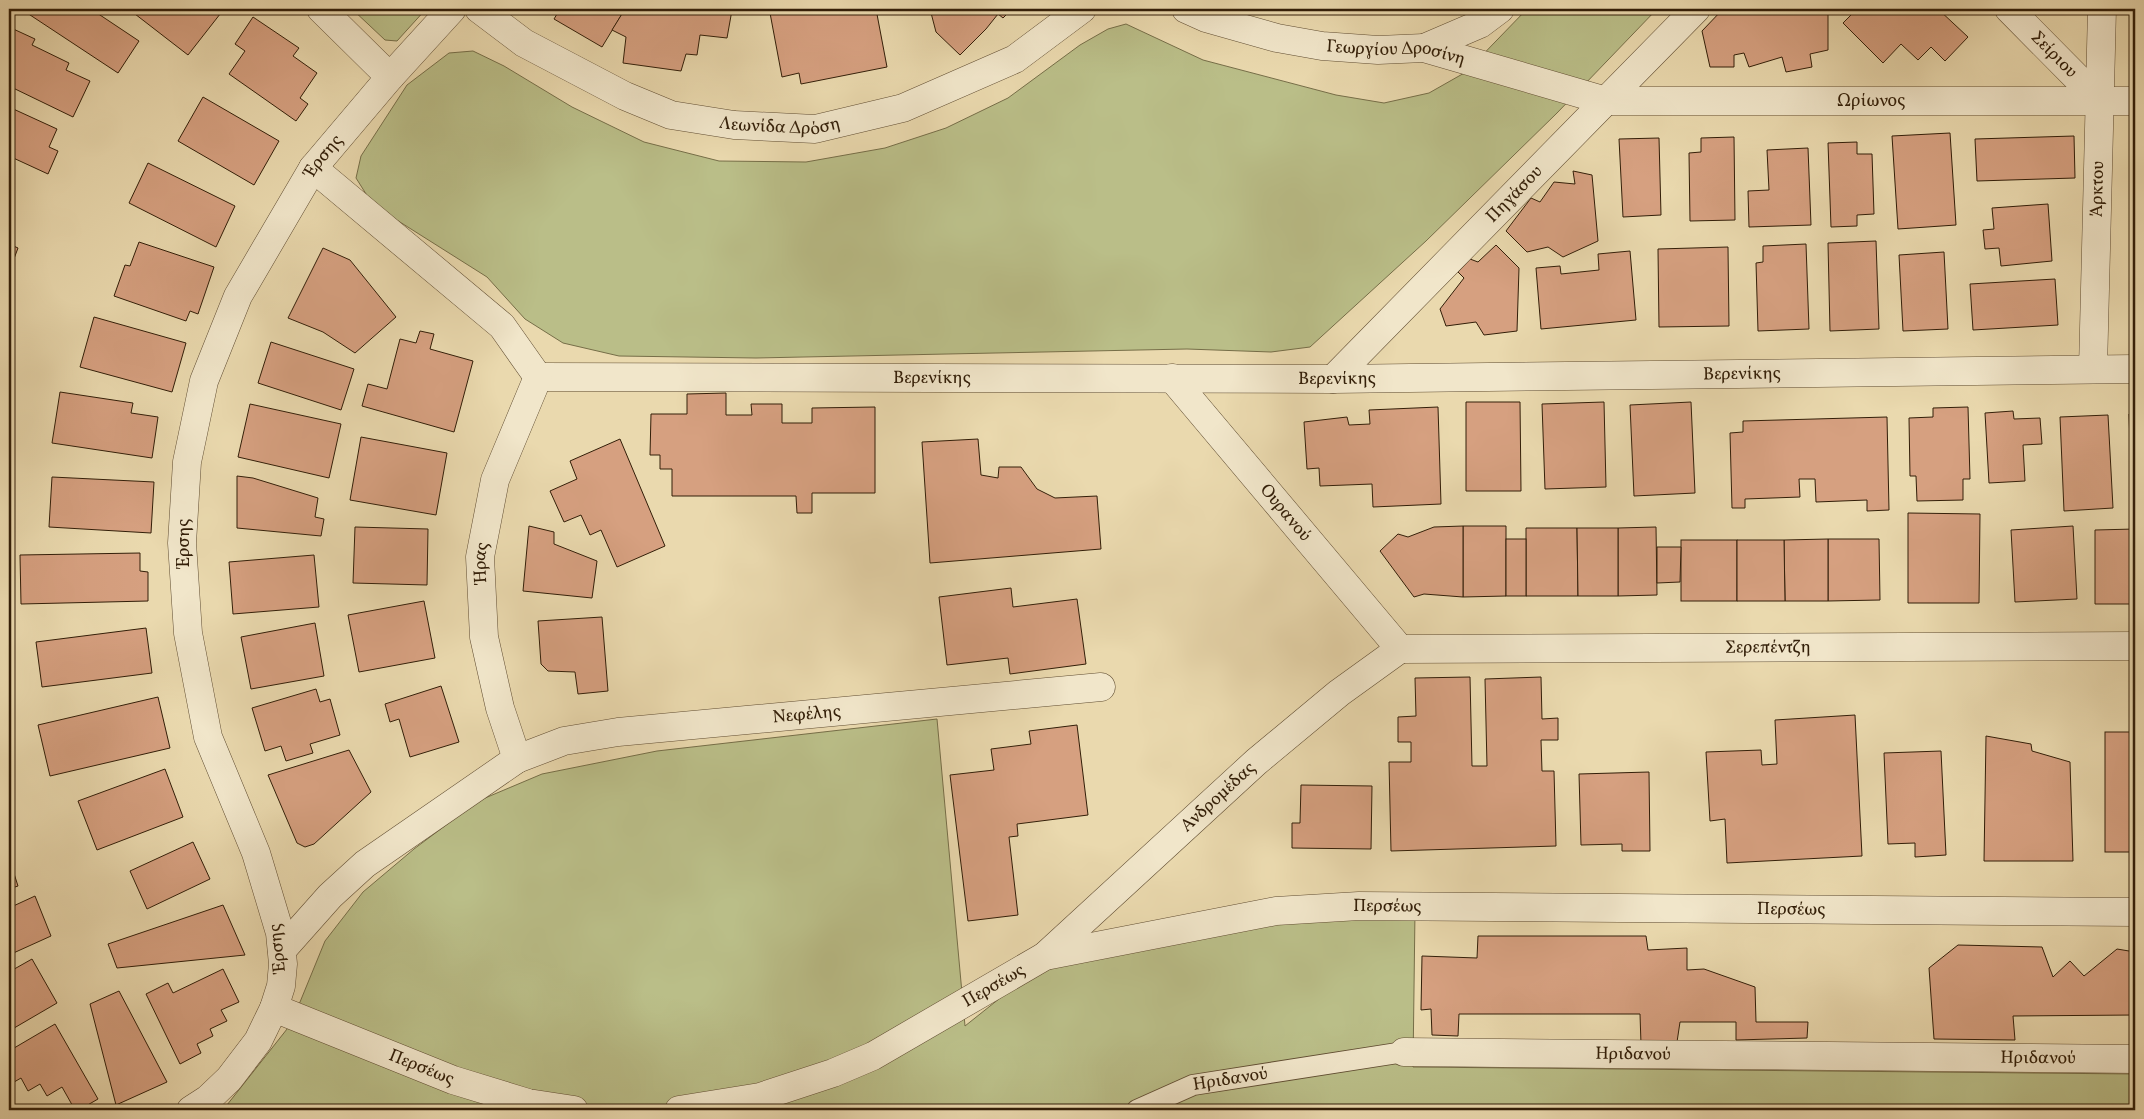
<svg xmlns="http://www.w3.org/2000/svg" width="2144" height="1119" viewBox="0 0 2144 1119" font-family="Vollkorn,serif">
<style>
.green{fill:#babe88;stroke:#766e48}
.building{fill:#d6a080;stroke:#321e08}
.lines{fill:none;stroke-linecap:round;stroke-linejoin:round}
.lane-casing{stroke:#604d32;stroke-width:22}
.street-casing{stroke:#604d32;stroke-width:29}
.lane{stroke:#f1e6ca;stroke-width:20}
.street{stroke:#f1e6ca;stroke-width:28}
.labels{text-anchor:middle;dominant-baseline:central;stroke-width:5;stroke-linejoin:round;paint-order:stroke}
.street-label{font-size:18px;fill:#321e08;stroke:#f1e6ca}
</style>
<rect width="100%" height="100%" fill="#ead9ae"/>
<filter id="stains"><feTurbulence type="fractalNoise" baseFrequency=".004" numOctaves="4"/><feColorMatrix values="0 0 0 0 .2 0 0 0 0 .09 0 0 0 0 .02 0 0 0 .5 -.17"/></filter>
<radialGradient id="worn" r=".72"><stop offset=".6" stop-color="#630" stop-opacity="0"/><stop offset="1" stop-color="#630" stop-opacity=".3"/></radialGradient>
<g class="green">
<path d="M352,9h74l-29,32 -12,-1z"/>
<path d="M1527,9h130l-100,104 -131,128 -116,106 -39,5 -84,-3 -431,9 -137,-2 -56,-13 -38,-24 -38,-42 -114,-72 -17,-27 5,-22 46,-71 42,-32 24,-2 31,15 68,41 72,35 75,19 87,1 79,-14 61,-20 62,-30 72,-53 28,-16 18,-5 77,36 133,35 48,8 45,-10 37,-21z"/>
<path d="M937,719l28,307 64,-51 167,-48 219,-16 -2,156 722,7v36h-1912l68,-86 34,-83 38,-49 51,-43 64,-48 64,-27 115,-23z"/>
</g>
<g class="building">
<path d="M21,9h70l48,32 -21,32z"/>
<path d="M138,9h86l-36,46 -53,-41z"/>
<path d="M560,9h65l-23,38 -48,-28z"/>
<path d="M625,9h100l7,1 -5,28 -27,-3 -3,20 -11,-1 -5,17 -58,-8 3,-26 -14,-7z"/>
<path d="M795,9h81l11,58 -86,17 -2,-11 -17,4 -12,-64z"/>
<path d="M930,9h62l6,5 -12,15 -26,26 -24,-23z"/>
<path d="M992,9h20l-9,9z"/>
<path d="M1723,9h98l7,6v35l-18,4 2,13 -26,5 -4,-15 -33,10 -5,-14 -10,2v12h-24l-8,-36z"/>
<path d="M1857,9h81l30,28 -23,24 -14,-14 -13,13 -17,-16 -18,19 -40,-40z"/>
<path d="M2133,9h2v38h-1z"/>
<path d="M253,17l46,31 -6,8 24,17 -17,25 8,6 -12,17 -67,-47 16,-23 -10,-7z"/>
<path d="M9,27l26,12 -3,6 37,18 -3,7 24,11 -17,36 -64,-31z"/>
<path d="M203,97l76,44 -25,44 -76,-44z"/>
<path d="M9,107l48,22 -8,18 9,4 -10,23 -39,-18z"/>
<path d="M1950,133l6,92 -58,4 -6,-93z"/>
<path d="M2074,136l1,42 -98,3 -2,-42z"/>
<path d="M1734,137l1,83 -45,1 -1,-68 12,-1v-14z"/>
<path d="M1659,138l2,77 -38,2 -4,-78z"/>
<path d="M1857,142v12h15l2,60 -17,1v11l-26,1 -3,-84z"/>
<path d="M2135,144v82h-1l-4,-81z"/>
<path d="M1808,148l3,77 -62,2 -1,-36 21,-1 -2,-40z"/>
<path d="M148,163l87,43 -19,41 -87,-44z"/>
<path d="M1573,171l19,4 6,66 -35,16 -15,-10 -21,5 -21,-21 25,-33 9,4 14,-20 21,2z"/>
<path d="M2048,204l4,57 -51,5 -2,-18 -14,1 -2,-19 11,-1 -2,-21z"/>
<path d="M1876,241l3,88 -49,2 -2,-88z"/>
<path d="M139,242l75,25 -16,47 -8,-3 -4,10 -72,-25 11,-31 5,1z"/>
<path d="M9,244l9,4 -9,24z"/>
<path d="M1806,244l3,85 -51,2 -2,-68 7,-1v-16z"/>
<path d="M1496,245l23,23 -2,63 -33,4 -8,-13 -30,4 -6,-17 24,-31 -6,-6 12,-13 8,3z"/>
<path d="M1728,247l1,79 -70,1 -1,-78z"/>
<path d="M323,248l27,12 46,57 -41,36 -32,-21 -35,-14z"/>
<path d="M1630,251l6,69 -95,9 -5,-61 24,-2 1,8 38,-4 -1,-16z"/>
<path d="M1944,252l4,77 -45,2 -4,-76z"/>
<path d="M2055,279l3,46 -85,5 -3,-46z"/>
<path d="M94,317l92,26 -14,49 -92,-25z"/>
<path d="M420,331l14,3 -4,15 43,12 -19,71 -92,-26 6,-22 19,5 13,-50 16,4z"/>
<path d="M271,342l83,27 -13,41 -83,-27z"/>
<path d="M60,392l73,11 -2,10 27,4 -6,41 -100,-15z"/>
<path d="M726,393v22h26l-1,-11h31v19h30v-15l63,-1v86h-63v20h-15l-1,-17h-124v-27h-12v-14h-10l1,-41h36v-20z"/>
<path d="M1466,402h54l1,89h-55z"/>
<path d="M1604,402l2,85 -61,2 -3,-85z"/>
<path d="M1691,402l4,91 -61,3 -4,-91z"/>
<path d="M250,404l91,20 -12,54 -91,-21z"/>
<path d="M1438,407l3,97 -68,3 -1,-23 -52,2 -1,-18 -12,1 -3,-47 43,-5 2,8 21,-1 -1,-14z"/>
<path d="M1968,407l2,72h-7v21l-46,1 -1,-25h-6l-1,-58 24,-1v-9z"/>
<path d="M2013,411l1,8 26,-1 2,26 -19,1 2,36 -36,2 -4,-70z"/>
<path d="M2129,414h6v88h-3z"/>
<path d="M2108,415l5,93 -49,3 -4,-94z"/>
<path d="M1887,417l2,93 -22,1v-11l-51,2 -1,-23h-16l1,18 -55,2v9h-13l-2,-75 13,-1v-11z"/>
<path d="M361,437l86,16 -11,62 -86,-15z"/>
<path d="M620,439l45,107 -48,21 -16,-37 -11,5 -9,-20 -17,7 -14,-31 27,-12 -7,-18z"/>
<path d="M978,439l3,36 17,3 1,-11h22l16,22 18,9 42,-2 4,53 -171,14 -8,-121z"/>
<path d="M237,476l16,2 65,20 -3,19 9,2 -3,17 -84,-8z"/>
<path d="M52,477l102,5 -3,51 -102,-6z"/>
<path d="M1908,513l72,1 -1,89h-71z"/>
<path d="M529,526l25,6v12l43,17 -5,37 -69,-7z"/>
<path d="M1463,526h43v70l-43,1z"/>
<path d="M1463,526v71l-39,-3 -10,3 -34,-46 18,-17 10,3 26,-10z"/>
<path d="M2073,526l4,73 -62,3 -4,-72z"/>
<path d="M355,527l73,2 -1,56 -74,-2z"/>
<path d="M1656,527l1,68 -39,1v-68z"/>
<path d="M1526,528h51l1,68h-52z"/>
<path d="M1577,528h41v68h-40z"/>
<path d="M2135,529v75h-40v-74z"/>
<rect x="1506" y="539" width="20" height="57"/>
<path d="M1828,539h51l1,61 -52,1z"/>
<path d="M1828,539v62h-43l-1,-61z"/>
<rect x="1681" y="540" width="56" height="61"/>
<path d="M1737,540h47l1,61h-48z"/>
<path d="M1657,547h24l-1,35 -23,1z"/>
<path d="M140,553v18l8,1v29l-127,3 -1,-49z"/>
<path d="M314,555l5,52 -86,7 -4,-52z"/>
<path d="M1011,588l2,19 64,-8 9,65 -76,10 -2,-16 -61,7 -8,-68z"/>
<path d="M424,601l11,57 -76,14 -11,-57z"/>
<path d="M602,617l6,74 -30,3 -3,-22 -27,-1 -7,-7 -3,-43z"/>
<path d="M315,623l9,53 -73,13 -10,-52z"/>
<path d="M146,628l6,45 -110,14 -6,-45z"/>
<path d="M1470,677l2,89h15l-2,-87 56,-2 1,42 16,-1v22h-17l1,31h12l2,75 -165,5 -2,-89h22v-20h-13v-25l18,-1 -1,-38z"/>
<path d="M441,686l18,56 -49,15 -11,-38 -9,3 -5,-18z"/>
<path d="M316,689l4,13 10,-3 10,36 -30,9 3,9 -27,8 -5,-15 -16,5 -13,-43z"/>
<path d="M158,697l12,51 -120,28 -12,-51z"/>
<path d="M1855,715l7,141 -135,7 -2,-44 -15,2 -4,-69 55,-2 1,15 15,-1 -2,-44z"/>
<path d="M1077,725l11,90 -71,9 1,12 -9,1 9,78 -50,6 -18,-146 44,-5 -3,-21 40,-5 -2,-13z"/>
<rect x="2105" y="732" width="30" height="120"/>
<path d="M1986,736l45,8 1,7 38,11 3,99h-89z"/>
<path d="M349,750l22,42 -57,52 -9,3 -8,-4 -29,-68z"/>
<path d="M1941,751l5,104 -31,2v-14l-27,1 -4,-91z"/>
<path d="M165,769l18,48 -86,33 -19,-49z"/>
<path d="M1649,772l1,79h-28v-7l-41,1 -2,-71z"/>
<path d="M1301,785l71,1 -1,63 -79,-1v-25h8z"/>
<path d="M193,842l17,37 -63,30 -17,-38z"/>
<path d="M9,858l9,28 -9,3z"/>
<path d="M35,896l16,40 -42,19v-47z"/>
<path d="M223,905l22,50 -128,13 -9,-24z"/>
<path d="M1478,936h168l2,14 39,-2v22l17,-1 51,18 1,35h52l-1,16 -71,2v-18h-56l-3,20 -36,2 -1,-30h-181l-1,22 -26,-1 -1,-26 -10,1 1,-54 55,2z"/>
<path d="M1958,945l84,2 11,30 17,-16 14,15 33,-27 18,3v63l-122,1 2,24 -81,-1 -5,-71z"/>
<path d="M32,959l25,44 -48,28v-59z"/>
<path d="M223,969l16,33 -18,8 6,11 -17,8 3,7 -16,8 4,9 -21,11 -34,-70 22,-11 5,10z"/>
<path d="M119,991l48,91 -51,23 -26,-101z"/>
<path d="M55,1024l43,75 -19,11h-4l-13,-23 -15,9 -7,-12 -12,7 -7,-13 -12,7v-34z"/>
</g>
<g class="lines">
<g class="lane-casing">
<g id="lane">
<path id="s1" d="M1137,1110l56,-25 211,-33"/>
</g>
</g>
<g class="street-casing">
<g id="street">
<path d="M321,9l69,68"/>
<path id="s2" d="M479,9l45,34 101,53 46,19 63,10 81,4 88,-21 112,-49 67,-50"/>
<path id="s3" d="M1186,9l20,9 71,20 45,8 56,4 46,-2 182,53h529"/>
<path id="s4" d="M2009,9l91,92"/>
<path d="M1424,48l56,-24 20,-15"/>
<path d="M313,168l189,158 36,51"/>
<path id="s5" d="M2093,369l9,-360"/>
<path id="s6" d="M538,377l795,2 802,-10"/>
<path id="s7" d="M1172,378l228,271"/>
<path id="s8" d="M1333,379l363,-370"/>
<path id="s9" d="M1400,649l735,-3"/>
<path id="s10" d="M517,759l-17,-51 -16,-71 -4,-80 15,-77 43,-103"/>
<path id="s11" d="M282,950l48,-54 35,-32 152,-105 47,-18 54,-9 483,-45"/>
<path id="s12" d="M1045,956l211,-194 83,-69 61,-44"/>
<path id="s13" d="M274,1008l179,72 75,23 46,7"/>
<path id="s14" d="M1404,1052l731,7"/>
<path id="s15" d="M191,1110l17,-11 21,-20 29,-38 16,-33 7,-22 2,-22 -3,-31 -24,-80 -48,-116 -20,-104 -6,-90 5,-81 17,-81 34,-85 75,-128 77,-91 62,-68"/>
<path id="s16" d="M679,1110l81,-13 73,-24 40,-17 172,-100 231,-45 83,-5 776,6"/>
</g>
</g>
<use href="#lane" class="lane"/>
<use href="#street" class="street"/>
</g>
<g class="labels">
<g class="street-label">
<text stroke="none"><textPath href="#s3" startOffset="216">Γεωργίου Δροσίνη</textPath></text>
<text stroke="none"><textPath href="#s4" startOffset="64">Σείριου</textPath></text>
<text stroke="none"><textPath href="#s3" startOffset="698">Ωρίωνος</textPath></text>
<text stroke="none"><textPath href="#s2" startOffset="330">Λεωνίδα Δρόση</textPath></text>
<text stroke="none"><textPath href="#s15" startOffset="1035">Έρσης</textPath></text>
<text stroke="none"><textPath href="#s5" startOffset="180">Άρκτου</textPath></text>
<text stroke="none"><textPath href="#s8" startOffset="259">Πηγάσου</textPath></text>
<text stroke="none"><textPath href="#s6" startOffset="1204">Βερενίκης</textPath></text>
<text stroke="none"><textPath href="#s6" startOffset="394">Βερενίκης</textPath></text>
<text stroke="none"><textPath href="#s6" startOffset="799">Βερενίκης</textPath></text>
<text stroke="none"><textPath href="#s7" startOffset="176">Ουρανού</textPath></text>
<text transform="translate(184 543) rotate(-90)">Έρσης</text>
<text stroke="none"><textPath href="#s10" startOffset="201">Ήρας</textPath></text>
<text stroke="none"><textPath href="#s9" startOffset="368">Σερεπέντζη</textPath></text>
<text stroke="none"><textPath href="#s11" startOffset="599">Νεφέλης</textPath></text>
<text stroke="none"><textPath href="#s12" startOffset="235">Ανδρομέδας</textPath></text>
<text stroke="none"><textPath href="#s16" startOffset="748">Περσέως</textPath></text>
<text stroke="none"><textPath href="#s16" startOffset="1152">Περσέως</textPath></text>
<text transform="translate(278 948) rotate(-96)">Έρσης</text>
<text stroke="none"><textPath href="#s16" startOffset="342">Περσέως</textPath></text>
<text stroke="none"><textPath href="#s14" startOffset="229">Ηριδανού</textPath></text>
<text stroke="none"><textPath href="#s14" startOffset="634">Ηριδανού</textPath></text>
<text stroke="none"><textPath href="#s13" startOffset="159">Περσέως</textPath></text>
<text stroke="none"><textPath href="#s1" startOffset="99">Ηριδανού</textPath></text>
</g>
</g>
<rect width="2144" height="1119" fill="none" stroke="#ead9ae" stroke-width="30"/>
<rect x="10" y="10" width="2124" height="1099" fill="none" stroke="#321e08" stroke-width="2.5"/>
<rect x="15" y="15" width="2114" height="1089" fill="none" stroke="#321e08"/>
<rect width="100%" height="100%" filter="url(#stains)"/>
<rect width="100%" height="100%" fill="url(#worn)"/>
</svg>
